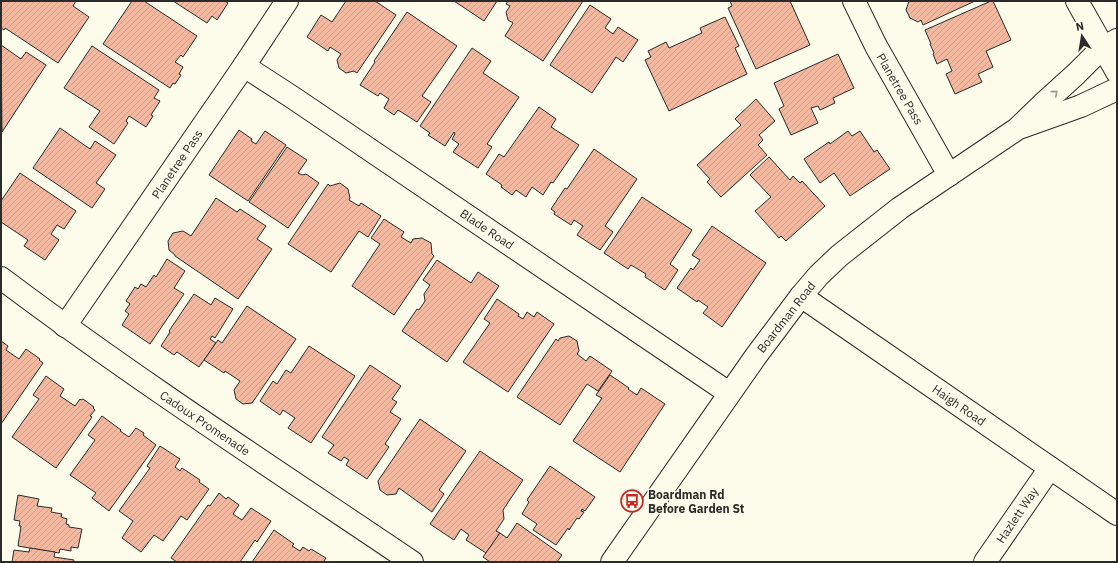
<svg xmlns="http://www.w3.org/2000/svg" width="1118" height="563" viewBox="0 0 1118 563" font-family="'IBM Plex Sans',sans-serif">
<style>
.building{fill:url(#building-hatch);stroke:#2b2b2b}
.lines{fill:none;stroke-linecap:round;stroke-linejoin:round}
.minor-casing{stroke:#2b2b2b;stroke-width:24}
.major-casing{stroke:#2b2b2b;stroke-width:24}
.minor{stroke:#fdfbea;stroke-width:22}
.major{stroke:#fdfbea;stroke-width:22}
.oneway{stroke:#9e9d94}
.labels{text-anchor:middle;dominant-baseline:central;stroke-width:3;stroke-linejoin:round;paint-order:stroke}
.street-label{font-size:12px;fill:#2b2b2b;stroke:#fdfbea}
.poi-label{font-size:12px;font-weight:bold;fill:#2b2b2b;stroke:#fdfbea;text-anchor:start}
</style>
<defs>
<pattern id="building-hatch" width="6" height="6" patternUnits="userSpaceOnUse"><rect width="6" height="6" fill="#f2b8a0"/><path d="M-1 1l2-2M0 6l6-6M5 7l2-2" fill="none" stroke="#d09e8a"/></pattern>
</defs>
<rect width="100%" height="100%" fill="#fdfbea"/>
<g class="building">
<path d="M1,1h75l-3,5 16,11 -31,46 -53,-35 -1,2 -3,-2z"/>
<path d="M132,1h12l53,35 -14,21 -2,-2 -6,7 8,5 -4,7 2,1 -6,9 -2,-1 -3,5 -67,-44z"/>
<path d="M173,1h52l3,2 -11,17 -5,-4 -5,7z"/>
<path d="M346,1h29l21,14 -39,58 -3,-2 -8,2 -7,-5 -2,-8 4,-6 -11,-7 -2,4 -21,-14 14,-22 11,7z"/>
<path d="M454,1h43l-13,20z"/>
<path d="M508,1h75l-40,60 -38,-25 8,-13 -5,-3 -2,-8 4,-6 -4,-2z"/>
<path d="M730,1h60l20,44 -54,24 -28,-61 4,-2z"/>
<path d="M909,1h66l-52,24 -2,-5 -3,2 -8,-4 -4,-8z"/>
<path d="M991,1h2l18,39 -25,11 7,16 -15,7 4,8 -27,12 -9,-20 6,-3 -5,-12 -10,5 -4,-10 1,-1 -4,-9h1l-6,-14z"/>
<path d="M590,5l21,14 -6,9 8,6 5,-7 20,13 -15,22 -7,-5 -24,36 -42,-28z"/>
<path d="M407,12l50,34 -35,50 9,6 -14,20 -19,-12 -4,5 -10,-7 5,-9 -9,-6 -2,3 -18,-11 15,-23 -1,-1z"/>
<path d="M725,17l14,29 -4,2 12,26 -78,37 -24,-51 6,-3 -3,-6 18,-9 3,6 33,-15 -2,-5z"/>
<path d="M1,45l20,14 5,-7 20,13 -44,67z"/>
<path d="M92,46l67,44 -5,8 6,3 -9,14 2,1 -7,11 -17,-11 -3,5 2,2 -14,21 -25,-17 11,-16 -36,-23z"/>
<path d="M472,48l19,13 -8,12 36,24 -32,47 5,3 -14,21 -25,-16 6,-8 -7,-5 3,-5 -1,-2 -9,14 -17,-11 2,-2 -10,-7z"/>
<path d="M838,54l16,34 -21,10 2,5 -15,7 -2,-4 -7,2 7,15 -27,12 -12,-26 5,-3 -10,-23z"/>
<path d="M756,99l19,22 -16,14 4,5 -5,5 9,10 -46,42 -14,-15 3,-3 -13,-14 44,-40 -6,-6z"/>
<path d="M539,107l17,12 -5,8 28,18 -26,38 -2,-1 -8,13 -11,-8 -6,10 -10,-7 -4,5 -11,-8 1,-2 -16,-11 13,-20 5,3z"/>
<path d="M60,128l30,21 5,-8 21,14 -20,28 9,6 -13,19 -59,-40z"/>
<path d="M239,130l13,9 -1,2 5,3 9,-13 21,14 -38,56 -39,-26z"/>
<path d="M848,131l4,5 8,-5 14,21 3,-2 13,19 -40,27 -16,-23 -14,10 -16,-24 25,-17 1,2z"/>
<path d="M287,147l20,13 -9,13 4,2 4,-1 13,9 -31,45 -39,-26z"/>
<path d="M594,149l43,30 -32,47 8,6 -13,18 -23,-15 6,-9 -9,-6 -3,5 -17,-11 1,-2 -4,-3 14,-21 2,1z"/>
<path d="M769,157l21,23 3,-4 7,7 2,-2 23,25 -39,35 -5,-5 -2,2 -24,-27 16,-14 -21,-22z"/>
<path d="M20,173l56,38 -12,18 -7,-4 -6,9 8,6 -14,20 -21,-14 4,-6 -27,-18v-21z"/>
<path d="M340,183l8,6 2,9 -1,2 10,6 2,-3 20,13 -13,21 -9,-6 -28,41 -43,-28 40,-60 2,2z"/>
<path d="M642,197l50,33 -22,34 8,6 -13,20 -20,-13 1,-3 -15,-9 -3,4 -24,-16z"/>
<path d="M216,198l21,14 3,-3 26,17 -9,13 15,10 -34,50 -63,-43v-1l-6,-5 -1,-9 5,-8 10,-2 8,5z"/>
<path d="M384,219l20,13 -3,5 10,6 2,-4 9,-1 9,5 1,11 2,2 -40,59 -42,-29 28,-42 -9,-6z"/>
<path d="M712,226l54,37 -44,64 -19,-14 5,-6 -10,-7 -1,2 -20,-14 14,-20 2,2 7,-10 -8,-5z"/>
<path d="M167,259l18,12 -11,17 10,6 -34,50 -28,-19 7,-11 -4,-3 5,-7 -4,-3 9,-14 3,2 3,-5 5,3 8,-12 2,2z"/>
<path d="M437,260l34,23 7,-11 21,14 -52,76 -45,-31 15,-22 2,1 6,-9 -1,-7 6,-9 -7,-5z"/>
<path d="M194,294l17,11 4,-7 18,11 -18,29 -3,-2 -2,3 6,4 -17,24 -22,-15 -3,3 -13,-9 9,-14 -1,-1z"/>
<path d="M497,299l22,15 -1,2 5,3 4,-7 7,5 3,-5 17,12 -46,68 -45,-30 27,-39 -6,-4z"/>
<path d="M247,306l49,33 -44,64 -9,1 -7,-5 -2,-9 6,-9 -15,-10 -1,2 -20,-13 14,-20 4,3z"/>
<path d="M569,336l8,5 2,10 -2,3 9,7 4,-5 22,15 -14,20 -11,-7 -27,41 -43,-28 39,-58 2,2 2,-3z"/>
<path d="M1,341l7,5 -2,4 13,9 7,-10 14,10 -1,1 4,3 -42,61z"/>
<path d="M309,346l46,30 -44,67 -23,-15 7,-10 -12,-8 -3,5 -20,-14 13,-20 4,3 9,-14 5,3z"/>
<path d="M370,365l31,21 -9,13 5,3 -7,10 11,7 -16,25 4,3 -22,32 -21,-14 3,-5 -5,-3 -3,4 -13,-8 6,-8 -12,-8z"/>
<path d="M610,375l19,13 -1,1 9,6 4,-7 24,16 -45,68 -47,-31 29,-43 -6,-3z"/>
<path d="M46,376l18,13 -4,7 15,10 5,-7 1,1 2,-1 11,8 -1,1 2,2 -5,6 2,1 -36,51 -44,-31 27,-38 -6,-4z"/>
<path d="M102,416l19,14 -1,1 9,6 7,-9 8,5 -1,2 13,10 -47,66 -17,-13 4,-5 -26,-18 25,-35 -7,-5z"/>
<path d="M420,419l46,32 -27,39 5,4 -12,18 -33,-24 -3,6 -9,1 -7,-5 -2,-9z"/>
<path d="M160,446l20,13 -5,8 5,4 2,-3 18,12 -1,2 10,7 -22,31 -6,-4 -18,25 -9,-6 -13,17 -19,-14 11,-17 -14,-10 31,-43 -3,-2z"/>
<path d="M480,451l43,29 -20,30 1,9 -8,12 4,2 -14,20 -20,-13 3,-5 -8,-6 -7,11 -24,-16z"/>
<path d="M550,466l45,31 -10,14 -3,-2 -1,2 3,1 -5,7 -2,-1 -8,12 -1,-2 -12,17 -23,-15 4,-6 -15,-10 7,-12 -2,-2z"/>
<path d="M219,493l7,6 2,-2 11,8 -6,9 9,6 9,-12 20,13 -14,21 -2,-2 -15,22h-63l-6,-4 37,-53 2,1z"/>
<path d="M18,495l21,4 -2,7 15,2 -1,4 11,2 -1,3 6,2 -1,5 3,1v2l13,2 -4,19 -7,-1v4l-11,-2 -1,4 -41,-7 3,-20h-2l1,-5 -6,-1z"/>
<path d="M517,523l45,32 -5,7h-67l-7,-5 17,-24 7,5z"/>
<path d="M274,530l20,14 -2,2 8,5 3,-4 6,4 2,-2 15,9 -2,3 2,1h-74z"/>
<path d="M30,548l25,4 -1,5 20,3 -1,2h-61l2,-12 15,2z"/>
</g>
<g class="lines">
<g class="minor-casing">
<g id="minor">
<path d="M854,1l22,45 73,129"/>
<path d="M244,66l48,31 437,296"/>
<path d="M1022,127l59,-21 36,-17"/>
<path d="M1,278c133,100 273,191 411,284"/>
<path d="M801,296l316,218"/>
<path d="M65,326l179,-260 43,-65"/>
<path d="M612,562l144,-206 45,-60 18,-21 20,-19 61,-48 117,-79 27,-26 32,-29 26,-26 15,-8"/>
<path d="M985,562l65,-94"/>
</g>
</g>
<g class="major-casing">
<path id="major" d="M1077,1l40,71"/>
</g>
<use href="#minor" class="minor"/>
<use href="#major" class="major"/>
</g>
<defs><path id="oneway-chevron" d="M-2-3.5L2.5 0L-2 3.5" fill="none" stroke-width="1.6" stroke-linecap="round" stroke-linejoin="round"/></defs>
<use class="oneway" href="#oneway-chevron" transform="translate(1055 93) rotate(-41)"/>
<defs>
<g id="bus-ring" transform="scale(1.15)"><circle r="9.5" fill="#fdfbea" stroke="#c62828" stroke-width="1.5"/><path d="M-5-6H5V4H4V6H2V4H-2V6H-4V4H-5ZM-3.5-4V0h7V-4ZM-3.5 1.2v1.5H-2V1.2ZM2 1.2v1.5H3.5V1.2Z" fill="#c62828"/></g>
</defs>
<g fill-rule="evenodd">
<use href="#bus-ring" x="632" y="501"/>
</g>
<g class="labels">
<g class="street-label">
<text transform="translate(900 89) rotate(60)">Planetree Pass</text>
<text transform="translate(177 164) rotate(-56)">Planetree Pass</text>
<text transform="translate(487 229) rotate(34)">Blade Road</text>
<text transform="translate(786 317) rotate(-52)">Boardman Road</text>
<text transform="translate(959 405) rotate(35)">Haigh Road</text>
<text transform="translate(205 423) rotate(34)">Cadoux Promenade</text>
<text transform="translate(1017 515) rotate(-56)">Hazlett Way</text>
</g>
<g class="poi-label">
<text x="648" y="494">Boardman Rd<tspan x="648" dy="14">Before Garden St</tspan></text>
</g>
</g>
<rect width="1118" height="563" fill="none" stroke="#2b2b2b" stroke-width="4"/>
<g transform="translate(1082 36) rotate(348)" stroke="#fdfbea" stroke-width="3" paint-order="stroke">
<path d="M0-3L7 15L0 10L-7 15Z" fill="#2b2b2b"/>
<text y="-6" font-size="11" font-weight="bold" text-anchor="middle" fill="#2b2b2b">N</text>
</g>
</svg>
